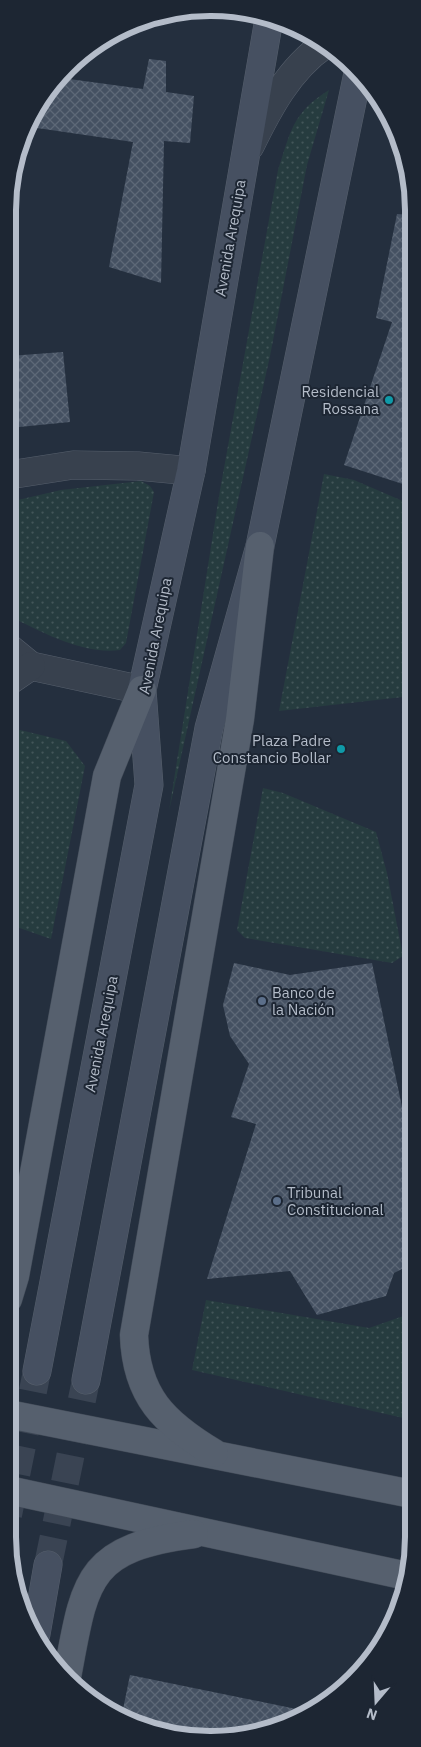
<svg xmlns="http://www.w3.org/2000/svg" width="421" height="1747" viewBox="0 0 421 1747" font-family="'IBM Plex Sans',sans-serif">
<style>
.grass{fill:url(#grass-dots)}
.building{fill:url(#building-cross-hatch)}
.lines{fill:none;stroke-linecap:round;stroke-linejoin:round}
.secondary-tunnel{stroke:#3a4453;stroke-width:28;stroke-dasharray:28 14;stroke-linecap:butt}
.minor-casing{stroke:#565f6c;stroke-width:29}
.secondary-casing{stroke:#565f6c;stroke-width:29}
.primary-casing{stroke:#414a57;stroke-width:29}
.minor{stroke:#38414e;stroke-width:28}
.secondary{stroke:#465061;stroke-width:28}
.primary{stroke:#56606e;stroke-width:28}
.culture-dot{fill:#0f9aa8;stroke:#1d2633;stroke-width:2}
.service-dot{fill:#5c6f8a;stroke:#1d2633;stroke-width:2}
.labels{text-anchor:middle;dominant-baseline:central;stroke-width:4;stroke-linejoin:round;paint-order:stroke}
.street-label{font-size:15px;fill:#b4bcc9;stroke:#1d2633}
.poi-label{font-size:15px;fill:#b4bcc9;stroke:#1d2633;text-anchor:end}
.rim{fill:none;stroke:#b4bcc9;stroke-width:6}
</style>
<defs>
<pattern id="grass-dots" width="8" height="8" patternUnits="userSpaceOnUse" patternTransform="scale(1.25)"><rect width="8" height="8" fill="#263c3f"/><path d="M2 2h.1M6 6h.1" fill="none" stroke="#435659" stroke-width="1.8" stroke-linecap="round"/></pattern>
<pattern id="building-cross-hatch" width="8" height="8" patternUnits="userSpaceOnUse" patternTransform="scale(1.25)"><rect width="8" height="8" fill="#455162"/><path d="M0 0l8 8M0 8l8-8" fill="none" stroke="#5d6877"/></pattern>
</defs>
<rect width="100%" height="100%" fill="#242f3e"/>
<g class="grass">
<path d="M329,90l-22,75 -37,191 -101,455 51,-321 58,-320c13,-39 14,-57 51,-80z"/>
<path d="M324,474l30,6 58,25v191l-133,15z"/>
<path d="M141,481l9,5 4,6 -28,151 -6,7c-37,5 -78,-18 -111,-34v-114l52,-12z"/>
<path d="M20,730l46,11 19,25 -34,173 -43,-15 1,-191z"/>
<path d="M263,788l20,5 93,39 11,41 16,83 -11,7 -147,-25 -8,-8z"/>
<path d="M206,1300l163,28 43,-15v107l-220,-50z"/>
</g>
<g class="building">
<path d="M149,59l17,2v31l28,4 -4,47 -26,-2 -3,142 -52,-16 24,-125 -96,-14v-22l25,-28 81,11z"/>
<path d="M397,214l15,1v272l-68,-22 48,-143 -16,-4z"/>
<path d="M63,352l7,70 -61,6v-72z"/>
<path d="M234,963l56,12 82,-12 40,192v75l-8,38 -10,5 -8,23 -69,19 -27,-44 -83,8 49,-155 -25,-7 18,-53 -19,-28 -7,-31z"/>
<path d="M130,1675l176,36 -43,21 -66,7 -76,-20z"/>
</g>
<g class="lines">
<g class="secondary-tunnel">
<path d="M8,1515l29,-144"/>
<path d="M48,1565l38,-185"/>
</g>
<g class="minor-casing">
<g id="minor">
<path d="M250,146c18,-37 39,-77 74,-101"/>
<path d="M9,475l64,-10 65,1 53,5"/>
<path d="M9,648l22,18 111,24"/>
<path d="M9,681l22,-15"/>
</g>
</g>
<g class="secondary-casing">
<g id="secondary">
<path d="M37,1371l112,-586 -7,-95 49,-219 78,-452"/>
<path d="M86,1380l123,-652 51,-182 98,-473"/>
<path d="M36,1634l12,-69"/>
</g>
</g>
<g class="primary-casing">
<g id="primary">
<path d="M8,1299l7,-23 92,-500 35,-86"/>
<path d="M8,1414l404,80"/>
<path d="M214,1453c-50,-30 -78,-57 -80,-118l106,-616 20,-173"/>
<path d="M8,1490l399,86"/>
<path d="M67,1677c18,-96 18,-129 127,-143"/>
</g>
</g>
<use href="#minor" class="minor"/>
<use href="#secondary" class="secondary"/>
<use href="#primary" class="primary"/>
</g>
<g class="culture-dot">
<circle cx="389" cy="400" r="5"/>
<circle cx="341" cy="749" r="5"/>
</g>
<g class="service-dot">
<circle cx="262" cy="1001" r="5"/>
<circle cx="277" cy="1201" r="5"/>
</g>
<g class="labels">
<g class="street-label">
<text transform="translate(230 238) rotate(-80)">Avenida Arequipa</text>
<text transform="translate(155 636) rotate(-79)">Avenida Arequipa</text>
<text transform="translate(101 1034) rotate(-79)">Avenida Arequipa</text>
</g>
<g class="poi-label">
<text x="379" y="391">Residencial<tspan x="379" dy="17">Rossana</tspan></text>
<text x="331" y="740">Plaza Padre<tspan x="331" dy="17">Constancio Bollar</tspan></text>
<text x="272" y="992" text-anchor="start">Banco de<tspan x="272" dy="17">la Nación</tspan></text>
<text x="287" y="1192" text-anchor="start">Tribunal<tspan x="287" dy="17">Constitucional</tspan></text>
</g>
</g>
<path d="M0 0H421V1747H0ZM210 16H211A194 194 0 0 1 405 210V1537A194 194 0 0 1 211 1731H210A194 194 0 0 1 16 1537V210A194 194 0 0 1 210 16Z" fill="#1d2633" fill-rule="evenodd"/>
<path class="rim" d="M210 16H211A194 194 0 0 1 405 210V1537A194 194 0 0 1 211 1731H210A194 194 0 0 1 16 1537V210A194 194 0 0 1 210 16Z"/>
<g transform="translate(376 1702) rotate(199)" stroke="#1d2633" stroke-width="4" paint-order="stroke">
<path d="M0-4L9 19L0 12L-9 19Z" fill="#b4bcc9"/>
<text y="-8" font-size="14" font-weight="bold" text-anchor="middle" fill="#b4bcc9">N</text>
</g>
</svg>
